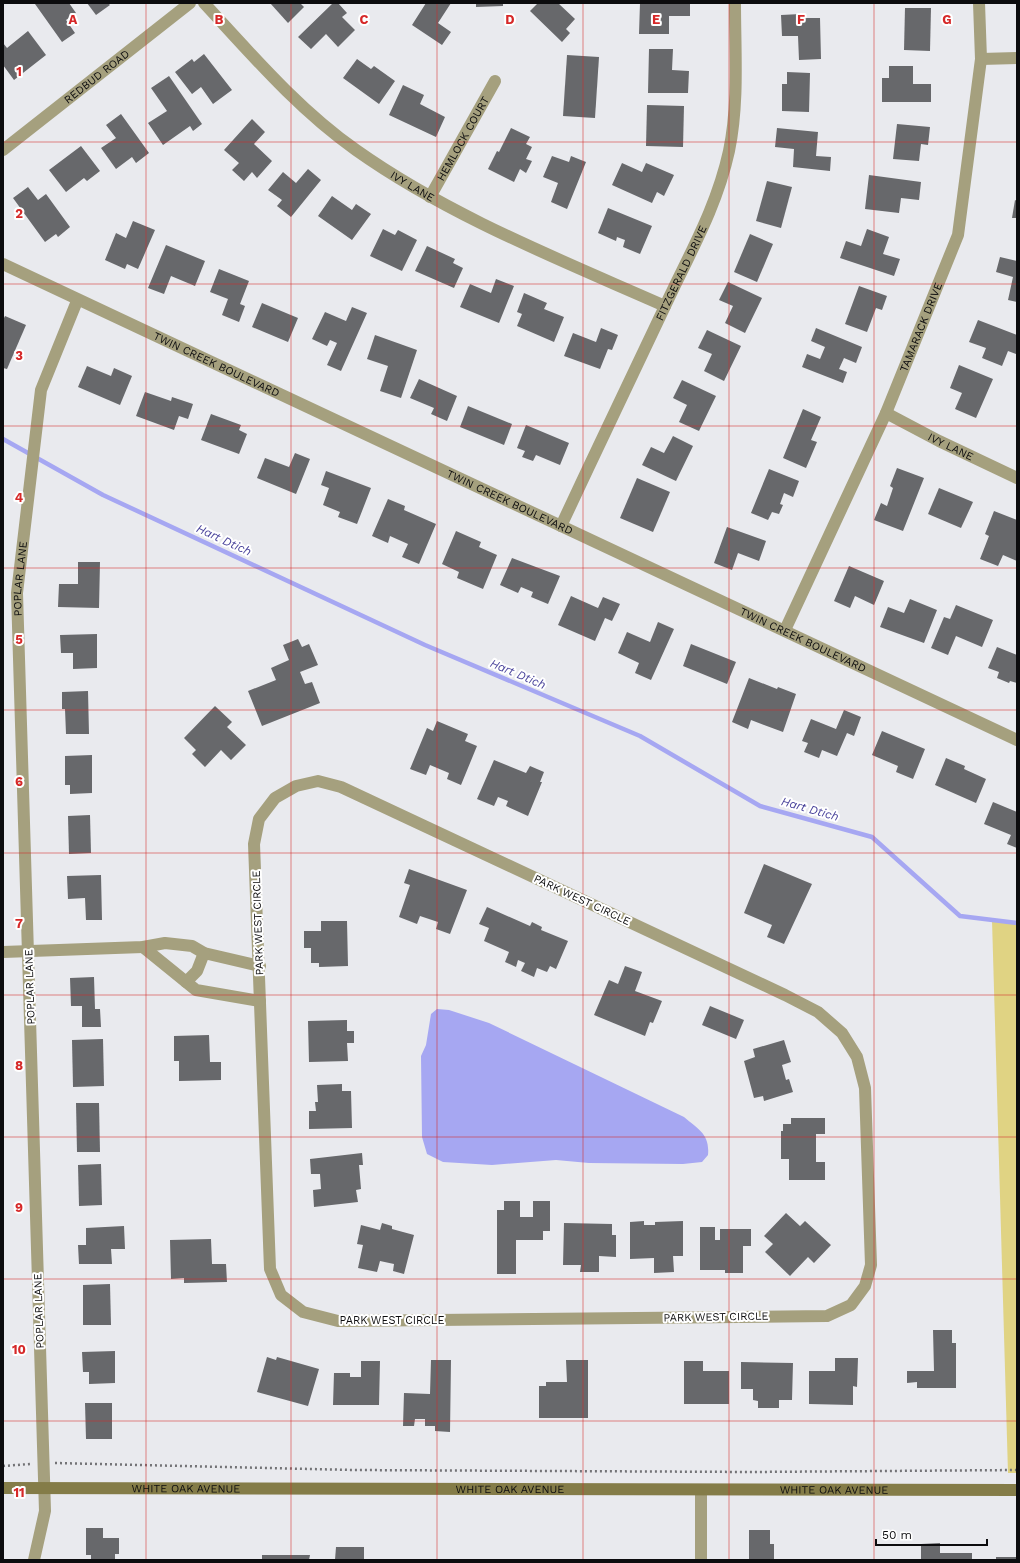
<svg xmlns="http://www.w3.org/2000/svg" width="1020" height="1563" viewBox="0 0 1020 1563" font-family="'Work Sans',sans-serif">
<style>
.green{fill:#e0d383}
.water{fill:#a6a7f2}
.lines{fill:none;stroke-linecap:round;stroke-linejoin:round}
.stream{stroke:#a6a7f2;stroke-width:4.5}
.building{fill:#67686b}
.path{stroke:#737376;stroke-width:2.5;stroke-dasharray:2 3;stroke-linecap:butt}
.street{stroke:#a5a07e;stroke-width:12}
.secondary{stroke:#847c48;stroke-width:12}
.grid{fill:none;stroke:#d62828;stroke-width:1;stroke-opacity:0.55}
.labels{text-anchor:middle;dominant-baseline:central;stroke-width:4;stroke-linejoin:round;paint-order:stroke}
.street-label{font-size:11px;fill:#0c0c0e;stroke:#fff}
.water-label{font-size:12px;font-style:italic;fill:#4b459c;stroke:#fff}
.grid-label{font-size:13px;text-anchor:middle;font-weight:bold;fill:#d62828;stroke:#fff;stroke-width:4;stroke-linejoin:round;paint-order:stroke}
</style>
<rect width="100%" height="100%" fill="#e9eaee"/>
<path class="green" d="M992,920l25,3v550h-9z"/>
<path class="water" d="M437,1009l12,1 40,13 195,94c14,12 26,17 24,38l-6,7 -19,2 -94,-1 -33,-3 -64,5 -49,-3 -16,-8 -5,-17 -1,-81 5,-11 5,-31z"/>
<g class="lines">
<path class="stream" d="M3,439l100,56 322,150 215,91 120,70 112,31 88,79 57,7"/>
</g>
<g class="building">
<path d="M36,3h33l7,10 -10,7 9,13 -13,9 -27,-38z"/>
<path d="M87,3h21l2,2 -14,10z"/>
<path d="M270,3h30l4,4 -16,16z"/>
<path d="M333,3h5l9,10 -5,4 13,13 -17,17 -12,-13 -15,15 -13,-12z"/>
<path d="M426,3h25l-13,20 13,9 -9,13 -30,-20z"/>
<path d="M476,3h27v3l-27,1z"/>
<path d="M538,3h20l17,16 -9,10 4,4 -8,9 -32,-31z"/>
<path d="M640,3h50v13h-21v18h-30z"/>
<path d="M905,8h26l-1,43 -26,-1z"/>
<path d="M801,14v4h19l1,41 -22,1 -1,-24h-16l-1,-21z"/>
<path d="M28,31l18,24 -32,25 -11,-15v-22l4,5z"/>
<path d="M649,49h24l-1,21 17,1 -1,22h-40z"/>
<path d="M204,54l28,36 -19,14 -12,-17 -9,7 -17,-22 17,-13 2,3z"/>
<path d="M567,55l32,2 -4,61 -32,-2z"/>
<path d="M357,59l14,10 3,-3 21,15 -16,23 -36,-26z"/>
<path d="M889,66h24v18h18v18h-49v-24h7z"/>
<path d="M787,72l23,1 -1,39 -27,-1v-27h5z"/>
<path d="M169,76l33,48 -9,7 -3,-5 -27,19 -15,-22 19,-12 -16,-23z"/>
<path d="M403,85l21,10 -4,9 25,13 -9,20 -47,-22z"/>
<path d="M647,105l37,1 -1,41 -37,-1z"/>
<path d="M121,114l28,39 -13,10 -4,-6 -16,12 -15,-21 15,-10 -10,-13z"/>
<path d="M252,119l13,13 -11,12 18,17 -15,17 -5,-6 -8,9 -12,-11 7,-7 -15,-13z"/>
<path d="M897,124l33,3 -2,18 -7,-1 -2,17 -26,-2z"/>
<path d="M511,128l19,9 -4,7 6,3 -6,12 6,2 -6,12 -6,-4 -6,13 -26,-13 9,-18 2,1z"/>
<path d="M777,128l41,4 -2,24 15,1 -1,14 -37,-4 1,-18 -19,-2z"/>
<path d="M81,146l19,25 -13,10 -3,-3 -18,14 -17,-22z"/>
<path d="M552,156l17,6 2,-6 15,6 -19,47 -16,-7 7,-19 -15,-6z"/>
<path d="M622,163l20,9 4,-9 28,12 -10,21 -7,-4 -5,11 -40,-18z"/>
<path d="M308,169l13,11 -30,37 -14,-11 5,-6 -14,-10 15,-18 13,11z"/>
<path d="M869,175l52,7 -2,18 -18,-2 -2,15 -34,-4z"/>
<path d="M767,181l25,6 -11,41 -25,-7z"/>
<path d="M28,187l10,13 8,-6 24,33 -12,10 -2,-3 -11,8 -32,-44z"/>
<path d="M332,196l20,14 4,-6 15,10 -19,26 -34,-24z"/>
<path d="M1015,200l2,1v17h-5z"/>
<path d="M608,208l44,18 -12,28 -17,-7 2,-7 -8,-3 -1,4 -18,-8z"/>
<path d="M133,221l22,9 -17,39 -11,-5 -2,5 -20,-9 11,-27 10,5z"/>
<path d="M383,229l12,6 3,-5 19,10 -15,31 -32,-15z"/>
<path d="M867,229l22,8 -6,17 17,5 -6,17 -54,-18 6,-17 15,5z"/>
<path d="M750,234l23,10 -16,38 -23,-10z"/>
<path d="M166,245l39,16 -10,25 -24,-10 -7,18 -16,-6z"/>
<path d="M427,246l28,13 -2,4 10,5 -9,20 -39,-17z"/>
<path d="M1000,257l17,4v41l-9,-2 5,-23 -17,-5z"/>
<path d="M219,269l30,12 -9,23 5,2 -6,16 -17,-7 6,-16 -18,-7z"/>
<path d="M496,279l18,7 -15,37 -39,-16 10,-23 21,9z"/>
<path d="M728,282l34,16 -17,35 -20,-10 8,-17 -14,-6z"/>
<path d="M859,286l28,10 -5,14 -6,-2 -9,24 -22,-8z"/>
<path d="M524,293l23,10 -3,6 20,8 -10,25 -37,-16 5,-12 -5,-2z"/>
<path d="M262,303l36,15 -10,24 -36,-15z"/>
<path d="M352,307l15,6 -26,58 -14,-6 10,-22 -7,-3 -3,6 -15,-7 13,-27 21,9z"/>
<path d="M5,316l21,9 -19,44 -4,-1v-48z"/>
<path d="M978,320l39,15 -1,19 -8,-3 -6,15 -20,-8 4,-10 -17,-6z"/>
<path d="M601,328l17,7 -6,15 -4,-1 -8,20 -36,-13 9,-23 23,9z"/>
<path d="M816,328l46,19 -6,16 -12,-5 -5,11 8,3 -4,11 -41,-16 5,-13 13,5 5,-12 -14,-6z"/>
<path d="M707,330l34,16 -17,35 -20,-10 8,-17 -14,-6z"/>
<path d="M375,335l42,15 -16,48 -21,-7 8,-25 -21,-7z"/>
<path d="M959,365l34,14 -17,39 -21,-9 7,-16 -12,-5z"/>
<path d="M87,366l24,10 3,-8 18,8 -12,29 -42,-18z"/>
<path d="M419,379l38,17 -10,25 -16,-7 3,-6 -24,-10z"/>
<path d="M682,380l34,16 -17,35 -20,-9 8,-17 -14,-7z"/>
<path d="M145,392l26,9 1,-4 21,7 -5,15 -9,-3 -5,14 -38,-14z"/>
<path d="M468,406l44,18 -8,21 -44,-18z"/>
<path d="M803,409l18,8 -10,23 6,2 -11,26 -23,-10z"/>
<path d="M211,414l30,11 -2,5 8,4 -8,20 -38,-14z"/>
<path d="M526,425l43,18 -9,22 -24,-10 -3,6 -11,-4 3,-6 -8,-3z"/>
<path d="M673,436l20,10 -17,35 -34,-16 9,-18 13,6z"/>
<path d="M295,453l15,6 -14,35 -39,-16 8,-20 24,9z"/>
<path d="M897,468l27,10 -21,53 -29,-11 7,-17 6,3 6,-18 -3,-2z"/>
<path d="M769,469l30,12 -6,16 -9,-4 -4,11 3,1 -4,9 -7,-2 -4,8 -17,-7z"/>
<path d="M326,471l45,17 -14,36 -19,-7 2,-5 -17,-7 6,-17 -8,-3z"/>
<path d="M637,478l33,14 -17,40 -33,-14z"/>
<path d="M939,488l34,14 -12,26 -33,-14z"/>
<path d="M388,499l17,7 -1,4 32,14 -17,40 -17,-7 6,-13 -18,-8 -2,7 -16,-7z"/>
<path d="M994,511l23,9v41l-14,-6 -5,11 -18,-7 9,-23 -4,-2z"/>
<path d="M727,527l39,14 -7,20 -21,-8 -6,17 -18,-7z"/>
<path d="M456,531l25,11 -2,5 18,8 -14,34 -26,-11 2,-6 -17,-8z"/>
<path d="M512,558l48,18 -12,28 -17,-7 2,-5 -12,-5 -3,6 -18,-8z"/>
<path d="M78,562h22l-1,46 -41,-1 1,-23h19z"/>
<path d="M849,566l35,15 -10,24 -19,-9 -5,12 -16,-7z"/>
<path d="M571,596l27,12 5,-11 17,7 -8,17 -7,-3 -10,23 -37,-16z"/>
<path d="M910,599l27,11 -13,33 -44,-16 8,-20 16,6z"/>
<path d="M956,605l37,15 -11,27 -26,-11 -8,19 -17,-7 13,-31 6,2z"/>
<path d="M658,622l16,7 -23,51 -16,-7 4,-10 -21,-10 9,-21 23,10z"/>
<path d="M97,634v34l-24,1v-16h-12l-1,-18z"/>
<path d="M298,639l4,8 7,-3 9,21 -18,7 5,12 7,-2 8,21 -58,23 -14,-35 28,-11 -5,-12 18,-8 -6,-15z"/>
<path d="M691,644l45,18 -9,22 -44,-18z"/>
<path d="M997,647l20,8v28l-7,-2 -1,2 -12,-5 2,-6 -11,-4z"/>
<path d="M749,678l28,11 1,-2 18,7 -13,38 -32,-12 -3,9 -16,-7z"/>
<path d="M88,691l1,43h-23l-1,-25h-3v-17z"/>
<path d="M215,706l17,16 -5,5 19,18 -15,15 -10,-10 -16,17 -13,-13 4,-4 -12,-12z"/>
<path d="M844,710l17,7 -7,19 -7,-3 -10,23 -15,-6 -3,8 -15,-6 4,-9 -6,-2 9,-22 25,10z"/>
<path d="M437,721l31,13 -3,7 12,5 -16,39 -14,-6 2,-6 -19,-8 -4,10 -16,-6 17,-41 6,3z"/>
<path d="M882,731l43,18 -12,30 -17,-7 2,-6 -26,-11z"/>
<path d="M92,755v38l-22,1v-9h-5v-29z"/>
<path d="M946,758l19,8 -1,3 22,10 -10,24 -41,-18z"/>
<path d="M494,760l32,13 4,-7 14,6 -4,10h2l-14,34 -22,-10 2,-5 -10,-4 -4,9 -17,-7z"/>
<path d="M993,802l24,10v36l-10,-4 4,-9 -27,-11z"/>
<path d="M90,815l1,38 -22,1 -1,-38z"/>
<path d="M764,864l48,20 -28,60 -17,-7 5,-12 -28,-12z"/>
<path d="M409,869l58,21 -17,44 -14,-5 2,-7 -18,-6 -3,8 -18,-7 11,-32 -6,-2z"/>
<path d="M101,875l1,45h-16l-1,-22 -17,1 -1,-23z"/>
<path d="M487,907l43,19 2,-4 10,5 -1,3 27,11 -12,28 -6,-3 -3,6 -10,-4 -3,9 -13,-6 4,-8 -7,-3 -2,7 -11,-5 4,-10 -25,-11 5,-13 -10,-4z"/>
<path d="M321,921h26l1,45 -29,1v-4h-8v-15h-7v-17h17z"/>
<path d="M625,966l17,6 -7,19 27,10 -9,22 -3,-1 -5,14 -51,-21 15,-35 9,4z"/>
<path d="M94,977l1,32h5l1,18h-19v-21h-11l-1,-28z"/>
<path d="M710,1006l34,14 -8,19 -34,-14z"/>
<path d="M347,1020v11h7v12h-7l1,18 -39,1 -1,-41z"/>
<path d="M209,1035l1,27h11v18l-42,1v-20h-5v-25z"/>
<path d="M103,1039l1,47 -31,1 -1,-47z"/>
<path d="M784,1040l7,22 -9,3 4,15 3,-1 4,13 -29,9 -1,-5 -9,2 -10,-37 11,-4 -2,-8z"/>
<path d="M342,1084v7h9l1,37 -43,1v-18h7l-1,-9h3l-1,-17z"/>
<path d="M76,1103h23l1,49h-23z"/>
<path d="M791,1118h34v16h-9v28h9v18h-36v-21h-8v-28h2v-7h8z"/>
<path d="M362,1153l1,12h-4l2,24 -5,1 2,12 -44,5 -1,-17 8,-1 -1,-15h-9l-1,-15z"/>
<path d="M101,1164l1,41 -23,1 -1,-41z"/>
<path d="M504,1201h16v16h13v-16h17v30h-7v9h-27v34h-19v-64h7z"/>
<path d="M786,1213l14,13 5,-5 26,24 -17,18 -6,-6 -18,19 -25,-24 8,-8 -9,-8z"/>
<path d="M644,1221v4h11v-3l28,-1v35h-10l1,16 -20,1v-15l-24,1v-37z"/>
<path d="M382,1223l10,3v3l22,6 -10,39 -11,-3 1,-7 -14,-3 -3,11 -19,-4 5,-23 -6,-1 4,-19 19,5z"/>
<path d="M564,1223l48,1v11h4v22l-17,-1v16h-19l1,-7h-18z"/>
<path d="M124,1226l1,23h-14l1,15h-33l-1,-19h8v-17z"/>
<path d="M700,1227h15v13h5v-11h31v17h-8v27h-18v-3h-25z"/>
<path d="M211,1239l1,25h14l1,18 -43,1v-5l-13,1 -1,-39z"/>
<path d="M110,1284l1,41h-28v-40z"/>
<path d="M933,1330h19v13h4v45h-39v-6l-10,1v-12h27z"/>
<path d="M115,1351v32l-26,1v-12h-6l-1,-20z"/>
<path d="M267,1357l9,3 1,-3 42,12 -11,37 -51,-14z"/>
<path d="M835,1358h23l-1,29 -4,-1v19l-44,-1v-33h26z"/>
<path d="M431,1360h20l-1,72 -15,-1v-5h-10v-7h-10l-1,7h-11l1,-33 26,1z"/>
<path d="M566,1360h22v58h-49v-32h7v-4h21z"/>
<path d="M361,1361h19l-1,44h-46l1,-32h16v4h11z"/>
<path d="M684,1361h19v10h26v33h-45z"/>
<path d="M741,1362l52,1 -1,37h-13v8h-21v-7l-5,-1v-11h-12z"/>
<path d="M85,1403h27v36h-26z"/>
<path d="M86,1528h17v10h16v16h-4v6h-24v-5h-5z"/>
<path d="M749,1530h21v14h4v16h-25z"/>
<path d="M940,1543v10h32v7h-51v-16z"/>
<path d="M336,1547h28v13h-29z"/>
<path d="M262,1555h48l-1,5h-47z"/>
<rect x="996" y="1557" width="21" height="3"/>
</g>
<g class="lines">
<g class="path">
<path d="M55,1463l298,7 398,2 266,-2"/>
<path d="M3,1466l27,-2"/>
</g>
<g class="street">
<path id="s1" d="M204,3c48,52 94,106 152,147 93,66 205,110 309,156"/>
<path d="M981,59l36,-1"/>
<path id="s2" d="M3,150l187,-147"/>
<path id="s3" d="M430,197l65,-116"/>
<path id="s4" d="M3,264l1014,476"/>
<path id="s5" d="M886,413l53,28 78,37"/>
<path id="s6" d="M561,526c35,-75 71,-150 106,-224 24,-51 50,-96 62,-151 10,-48 6,-99 6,-148"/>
<path id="s7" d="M785,630l101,-217 72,-178 23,-176 -2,-56"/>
<path d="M318,781l23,6 444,208 33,17 24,21 15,24 8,31 6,177 -6,21 -14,19 -24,11 -489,5 -35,-9 -22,-17 -11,-26 -16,-425 5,-25 16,-21 21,-12z"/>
<path d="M143,947l53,43 64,11"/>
<path d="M3,952l140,-5 22,-4 27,3 12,7 56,13"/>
<path d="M186,982l11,-11 7,-18"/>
<path id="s8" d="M34,1560l11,-49 -28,-918 24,-203 36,-89"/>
<path d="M701,1560v-70"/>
</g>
<path class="secondary" id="s9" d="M3,1488l1014,2"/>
</g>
<path class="grid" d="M146,3v1557M291,3v1557M437,3v1557M583,3v1557M729,3v1557M874,3v1557M3,142h1014M3,284h1014M3,426h1014M3,568h1014M3,710h1014M3,853h1014M3,995h1014M3,1137h1014M3,1279h1014M3,1421h1014"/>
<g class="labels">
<g class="street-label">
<text stroke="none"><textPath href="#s2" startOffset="119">REDBUD ROAD</textPath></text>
<text stroke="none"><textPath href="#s3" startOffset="67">HEMLOCK COURT</textPath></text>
<text stroke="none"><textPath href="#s1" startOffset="279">IVY LANE</textPath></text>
<text stroke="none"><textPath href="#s6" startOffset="280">FITZGERALD DRIVE</textPath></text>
<text stroke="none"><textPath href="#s7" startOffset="332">TAMARACK DRIVE</textPath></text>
<text stroke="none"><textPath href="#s4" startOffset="236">TWIN CREEK BOULEVARD</textPath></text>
<text stroke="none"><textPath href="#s5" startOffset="73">IVY LANE</textPath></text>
<text stroke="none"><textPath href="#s4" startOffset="560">TWIN CREEK BOULEVARD</textPath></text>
<text stroke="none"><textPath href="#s8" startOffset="983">POPLAR LANE</textPath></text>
<text stroke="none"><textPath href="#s4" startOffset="884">TWIN CREEK BOULEVARD</textPath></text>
<text transform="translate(582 900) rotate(25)">PARK WEST CIRCLE</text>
<text transform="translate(258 923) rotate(-92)">PARK WEST CIRCLE</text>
<text transform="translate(30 987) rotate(-92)">POPLAR LANE</text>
<text transform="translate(39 1311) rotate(-92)">POPLAR LANE</text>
<text transform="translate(716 1317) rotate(-1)">PARK WEST CIRCLE</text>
<text x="392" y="1320">PARK WEST CIRCLE</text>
<text stroke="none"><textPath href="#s9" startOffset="183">WHITE OAK AVENUE</textPath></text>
<text stroke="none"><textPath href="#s9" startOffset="507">WHITE OAK AVENUE</textPath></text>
<text stroke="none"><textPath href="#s9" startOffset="831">WHITE OAK AVENUE</textPath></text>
</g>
<g class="water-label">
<text transform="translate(224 540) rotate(25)">Hart Dtich</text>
<text transform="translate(518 674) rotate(23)">Hart Dtich</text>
<text transform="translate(810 809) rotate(16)">Hart Dtich</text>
</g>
</g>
<g class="grid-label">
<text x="73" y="24">A</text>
<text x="219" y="24">B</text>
<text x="364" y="24">C</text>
<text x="510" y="24">D</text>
<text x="656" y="24">E</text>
<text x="801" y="24">F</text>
<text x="947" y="24">G</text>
<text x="19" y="76">1</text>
<text x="19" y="218">2</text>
<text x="19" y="360">3</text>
<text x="19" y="502">4</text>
<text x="19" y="644">5</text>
<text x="19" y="786">6</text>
<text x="19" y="928">7</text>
<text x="19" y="1070">8</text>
<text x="19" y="1212">9</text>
<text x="19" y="1354">10</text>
<text x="19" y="1497">11</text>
</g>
<rect width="1020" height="1563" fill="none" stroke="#0c0c0e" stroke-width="8"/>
<path d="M876 1539v6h111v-6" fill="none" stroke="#0c0c0e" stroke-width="2"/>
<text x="882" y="1539" font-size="12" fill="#0c0c0e" stroke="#ffffff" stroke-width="3" paint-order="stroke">50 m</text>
</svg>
